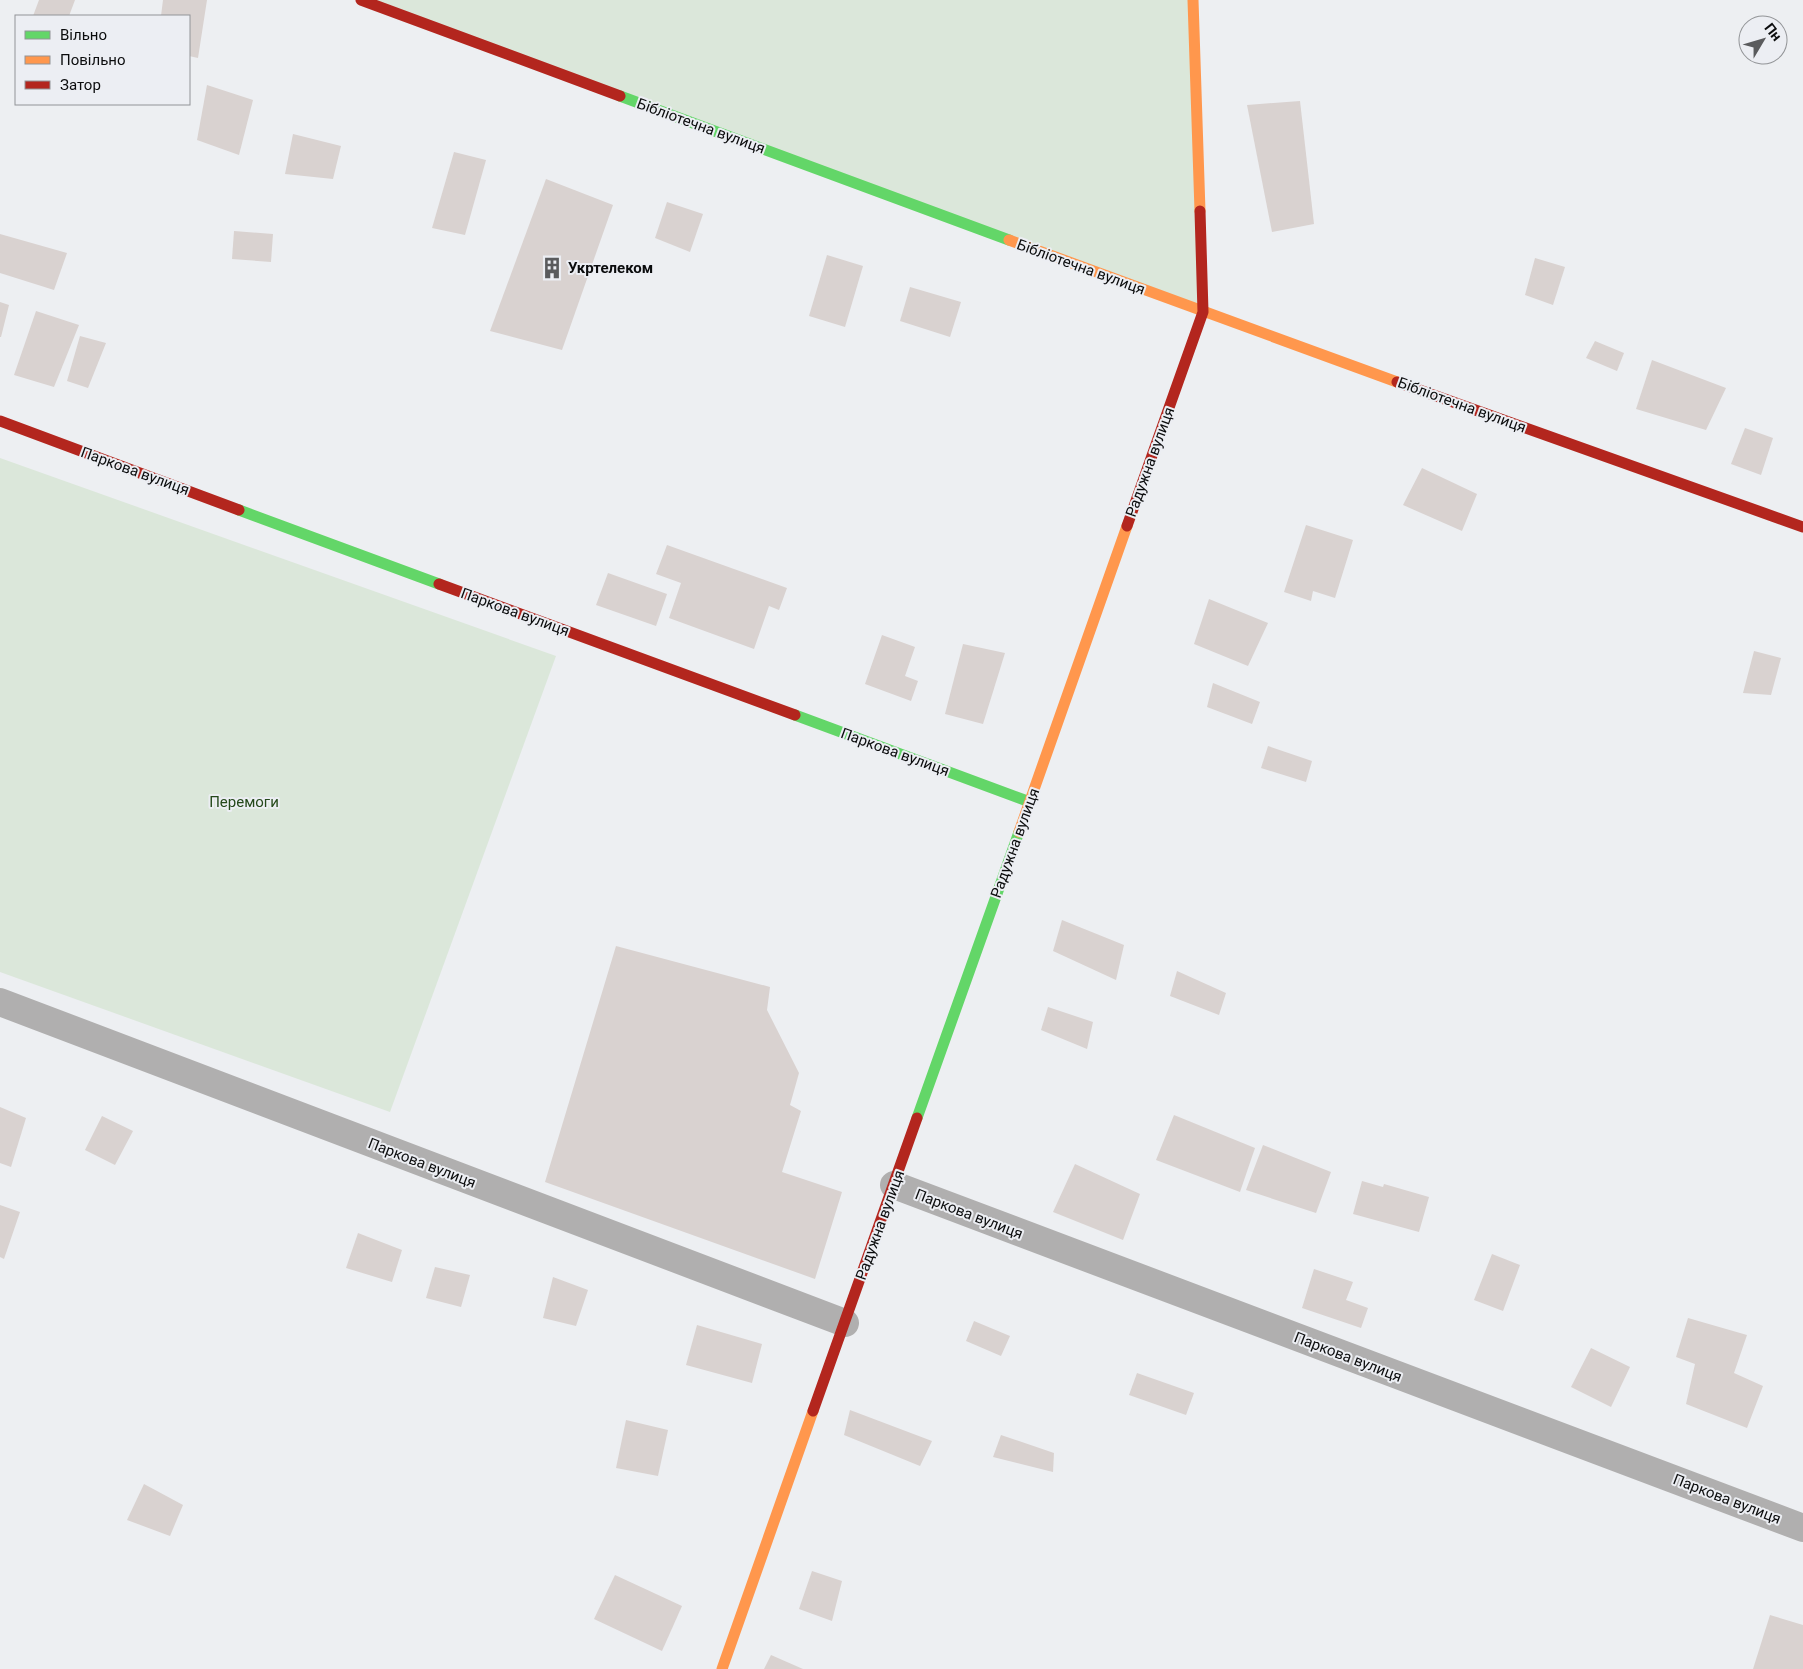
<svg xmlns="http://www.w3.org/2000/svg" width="1803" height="1669" viewBox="0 0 1803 1669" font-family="Roboto,sans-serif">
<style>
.green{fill:#dbe7da}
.building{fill:#d9d2d0}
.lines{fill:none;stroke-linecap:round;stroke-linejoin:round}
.street{stroke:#b0afaf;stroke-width:28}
.fast{stroke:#63d668;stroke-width:11}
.slow{stroke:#ff974d;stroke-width:11}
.jam{stroke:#b3261e;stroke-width:11}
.labels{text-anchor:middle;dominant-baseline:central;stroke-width:4;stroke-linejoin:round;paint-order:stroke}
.street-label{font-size:15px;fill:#0b0c0d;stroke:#eceef3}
.poi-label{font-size:15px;font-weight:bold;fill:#0b0c0d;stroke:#eceef3;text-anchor:start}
.park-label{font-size:15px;fill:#25491b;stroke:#eceef3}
</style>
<rect width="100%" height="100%" fill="#edeff2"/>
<g class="green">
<path d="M361,0h832l10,312z"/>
<path d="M0,458l556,198 -166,456 -390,-140z"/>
</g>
<g class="building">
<path d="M39,0h36l-6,16h-36z"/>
<path d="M163,0h44l-9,58 -9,-2v-40h-28z"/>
<path d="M207,85l46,15 -14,55 -42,-15z"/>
<path d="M1300,101l14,123 -42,8 -25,-127z"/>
<path d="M293,134l48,12 -8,33 -48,-5z"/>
<path d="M454,152l32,8 -21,75 -33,-7z"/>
<path d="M546,179l67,26 -51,145 -72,-19z"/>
<path d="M667,202l36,12 -13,38 -35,-14z"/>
<path d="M234,231l39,3 -2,28 -39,-3z"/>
<path d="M0,234l67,19 -13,37 -54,-17z"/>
<path d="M827,255l36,11 -18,61 -36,-11z"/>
<path d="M1535,258l30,9 -12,38 -28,-10z"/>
<path d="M910,287l51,15 -11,35 -50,-16z"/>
<path d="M0,302l9,3 -8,32h-1z"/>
<path d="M36,311l43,14 -25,62 -40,-12z"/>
<path d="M80,336l26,7 -18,45 -21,-7z"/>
<path d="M1595,341l29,12 -7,18 -31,-13z"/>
<path d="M1652,360l74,28 -20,42 -70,-21z"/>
<path d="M1745,428l28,10 -12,37 -30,-11z"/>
<path d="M1422,468l55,26 -15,37 -59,-26z"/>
<path d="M1306,525l47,15 -18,58 -22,-7 -2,10 -27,-9z"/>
<path d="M667,545l120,43 -8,22 -10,-4 -15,43 -85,-31 12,-35 -25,-9z"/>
<path d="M608,573l59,21 -11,32 -60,-21z"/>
<path d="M1209,599l59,24 -20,43 -54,-22z"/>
<path d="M882,635l33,12 -10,29 13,5 -7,20 -46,-17z"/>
<path d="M963,644l42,9 -22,71 -38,-10z"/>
<path d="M1754,651l27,7 -10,37 -28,-2z"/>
<path d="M1213,683l47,19 -8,22 -45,-17z"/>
<path d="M1268,746l44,15 -6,21 -45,-14z"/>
<path d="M1062,920l62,25 -8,35 -63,-29z"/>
<path d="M616,946l154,41 -3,23 32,63 -9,32 11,6 -19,61 60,20 -27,87 -270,-97z"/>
<path d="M1177,971l49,22 -7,22 -49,-19z"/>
<path d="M1048,1007l45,15 -6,27 -46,-19z"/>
<path d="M0,1107l26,11 -15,49 -11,-4z"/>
<path d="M1174,1115l81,33 -15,44 -84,-32z"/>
<path d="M102,1116l31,15 -18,34 -30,-15z"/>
<path d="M1263,1145l68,27 -15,41 -70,-23z"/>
<path d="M1075,1164l65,30 -17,46 -70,-28z"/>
<path d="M1362,1181l21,6 1,-3 45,13 -10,35 -66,-18z"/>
<path d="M0,1205l20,7 -16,47 -4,-2z"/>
<path d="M358,1233l44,17 -10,32 -46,-14z"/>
<path d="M1492,1254l28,11 -17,46 -29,-11z"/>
<path d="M435,1267l35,8 -9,32 -35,-9z"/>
<path d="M1314,1269l39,13 -7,18 22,8 -7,20 -59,-20z"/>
<path d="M553,1277l35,13 -12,36 -33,-8z"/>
<path d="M1688,1318l59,17 -13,38 29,13 -16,42 -61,-24 9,-40 -19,-7z"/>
<path d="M974,1321l36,15 -9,20 -35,-15z"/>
<path d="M697,1325l65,19 -10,39 -66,-18z"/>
<path d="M1591,1348l39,19 -19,40 -40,-20z"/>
<path d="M1137,1373l57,20 -8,22 -57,-20z"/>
<path d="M850,1410l82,31 -12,25 -76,-31z"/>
<path d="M626,1420l42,10 -10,46 -42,-8z"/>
<path d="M1001,1435l53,18 -1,19 -60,-15z"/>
<path d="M144,1484l39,21 -13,31 -43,-16z"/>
<path d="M812,1571l30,10 -10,40 -33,-12z"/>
<path d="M615,1575l67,31 -20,45 -68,-32z"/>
<path d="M1770,1615l33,10v44h-50z"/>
<path d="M771,1655l32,14h-39z"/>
</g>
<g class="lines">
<g class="street">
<path d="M0,1002l845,321"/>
<path d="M894,1185l909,343"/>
</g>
<g class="fast">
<path d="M620,96l389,144"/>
<path d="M239,510l200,74"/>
<path d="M795,715l235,87"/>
<path d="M917,1118l102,-286"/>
</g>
<g class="slow">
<path d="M1193,0l7,211"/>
<path d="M1009,240l388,142"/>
<path d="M1019,832l108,-306"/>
<path d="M722,1669l91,-258"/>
</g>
<g class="jam">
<path d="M361,0l259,96"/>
<path d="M1397,382l406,145"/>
<path d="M0,421l239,89"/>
<path d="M1127,526l76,-214 -3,-101"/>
<path d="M439,584l356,131"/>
<path d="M813,1411l104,-293"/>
</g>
</g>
<defs>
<g id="building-bare" transform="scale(1.725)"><path d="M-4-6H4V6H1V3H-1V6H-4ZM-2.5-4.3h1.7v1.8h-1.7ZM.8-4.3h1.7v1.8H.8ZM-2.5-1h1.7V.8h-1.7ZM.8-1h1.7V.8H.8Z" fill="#5a5b5d" stroke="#eceef3" stroke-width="2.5" paint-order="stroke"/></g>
</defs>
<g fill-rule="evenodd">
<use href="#building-bare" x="552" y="268"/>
</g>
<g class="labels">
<g class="street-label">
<text transform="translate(701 126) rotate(20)">Бібліотечна вулиця</text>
<text transform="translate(1081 267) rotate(20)">Бібліотечна вулиця</text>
<text transform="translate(1462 405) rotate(20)">Бібліотечна вулиця</text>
<text transform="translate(1150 462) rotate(-70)">Радужна вулиця</text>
<text transform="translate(135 471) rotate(20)">Паркова вулиця</text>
<text transform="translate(515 612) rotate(20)">Паркова вулиця</text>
<text transform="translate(895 752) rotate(20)">Паркова вулиця</text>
<text transform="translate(1015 843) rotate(-70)">Радужна вулиця</text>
<text transform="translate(422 1163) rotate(21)">Паркова вулиця</text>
<text transform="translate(969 1214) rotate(21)">Паркова вулиця</text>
<text transform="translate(880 1225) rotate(-70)">Радужна вулиця</text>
<text transform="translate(1348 1357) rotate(21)">Паркова вулиця</text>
<text transform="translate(1727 1499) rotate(21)">Паркова вулиця</text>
</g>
<g class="poi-label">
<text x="568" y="268">Укртелеком</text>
</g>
<g class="park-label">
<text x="244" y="802">Перемоги</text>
</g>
</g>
<rect x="15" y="15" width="175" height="90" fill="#eceef3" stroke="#929497"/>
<rect x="25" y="31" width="25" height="8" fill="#63d668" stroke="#929497"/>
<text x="60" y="40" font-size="15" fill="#0b0c0d">Вільно</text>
<rect x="25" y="56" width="25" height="8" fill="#ff974d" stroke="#929497"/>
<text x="60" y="65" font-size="15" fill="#0b0c0d">Повільно</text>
<rect x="25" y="81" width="25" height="8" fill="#b3261e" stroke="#929497"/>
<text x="60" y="90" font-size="15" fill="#0b0c0d">Затор</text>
<g transform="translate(1763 40) rotate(52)"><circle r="24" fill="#eceef3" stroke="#929497"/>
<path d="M0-4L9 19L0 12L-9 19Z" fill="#5a5b5d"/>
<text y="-8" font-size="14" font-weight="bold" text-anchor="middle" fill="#0b0c0d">Пн</text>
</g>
</svg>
